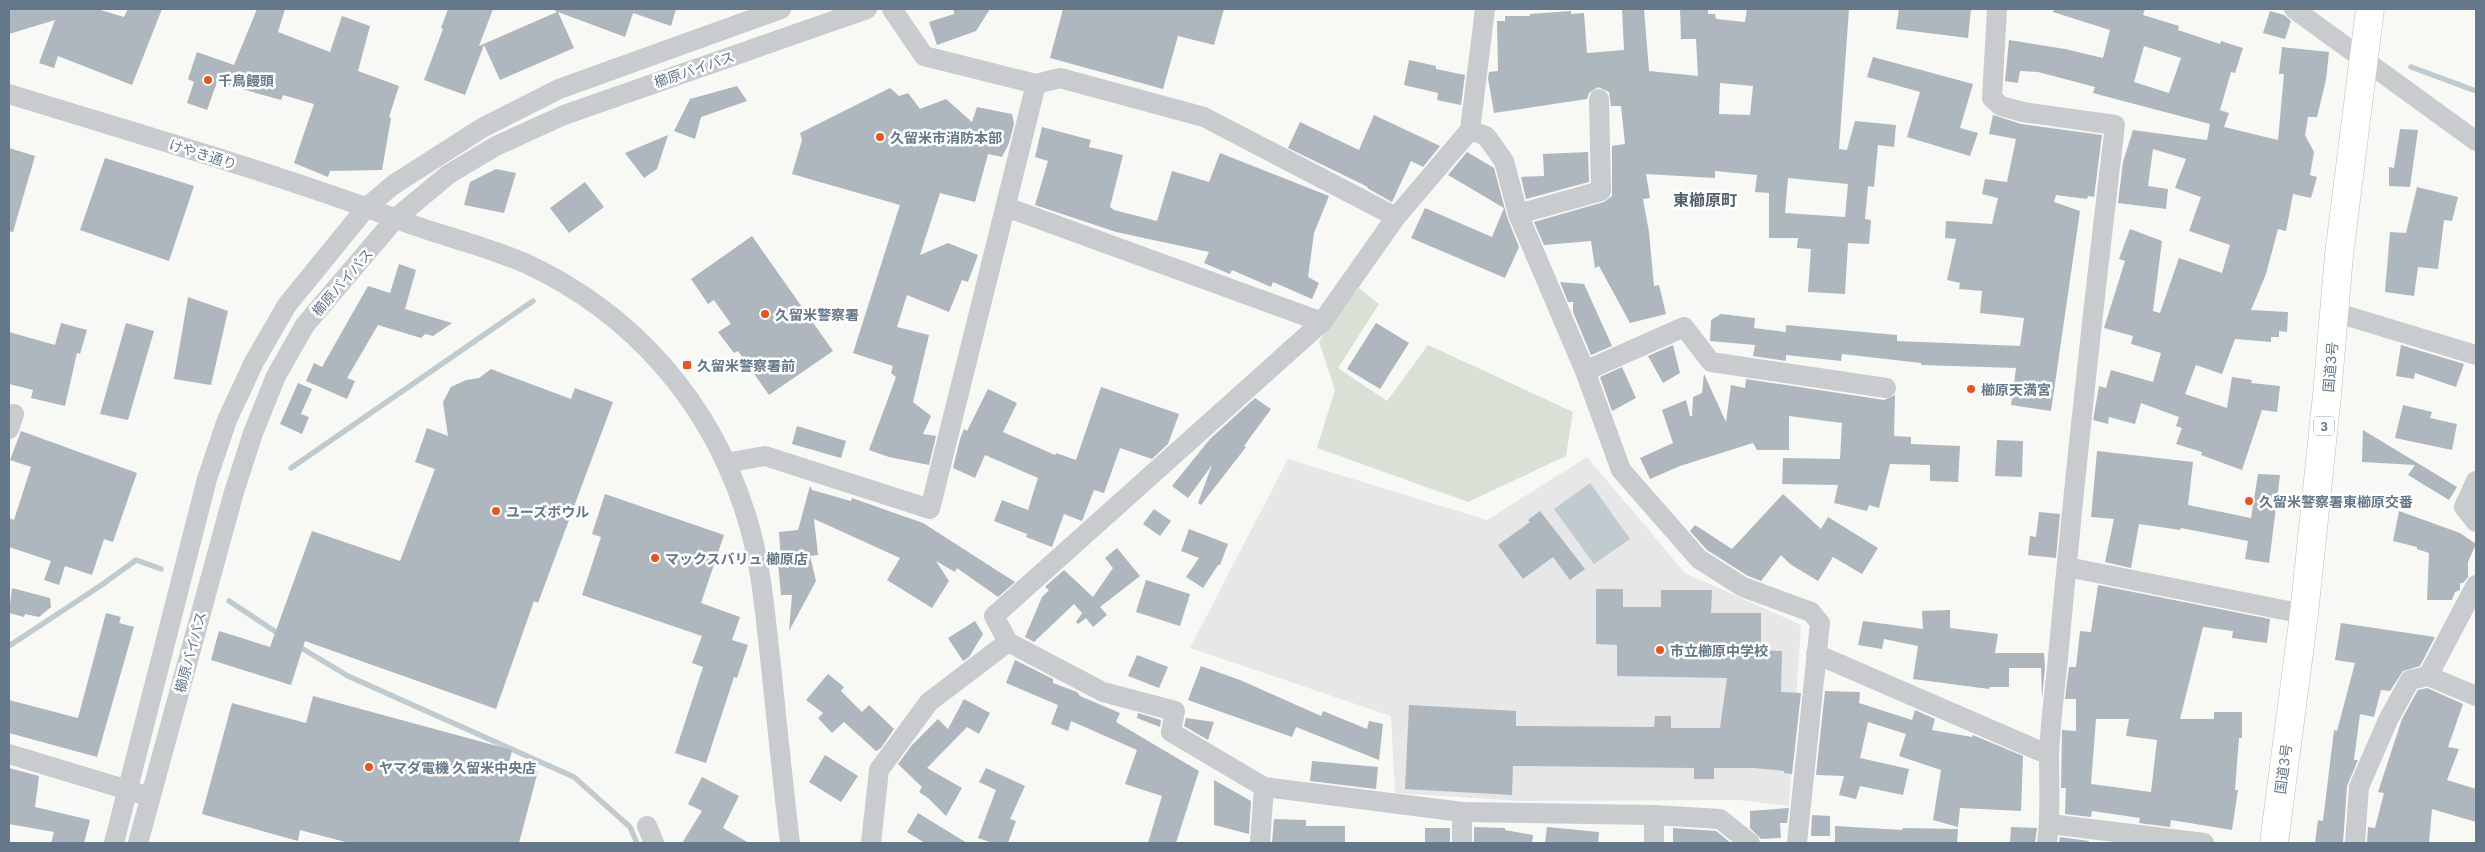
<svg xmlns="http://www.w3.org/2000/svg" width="2485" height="852" viewBox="0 0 2485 852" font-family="Inter,'Noto Sans JP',sans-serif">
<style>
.built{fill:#e6e7e6}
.green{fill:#d9e1d6}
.water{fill:#c0cbcf}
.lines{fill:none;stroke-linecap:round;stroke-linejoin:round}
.stream{stroke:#c0cbcf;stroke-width:5.5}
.building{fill:#aeb7bd;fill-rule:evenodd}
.highway-casing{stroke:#babec1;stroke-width:29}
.minor{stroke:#c8cccf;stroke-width:20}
.highway{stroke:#fff;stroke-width:28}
.poi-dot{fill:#f1501c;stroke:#fff;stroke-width:2}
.labels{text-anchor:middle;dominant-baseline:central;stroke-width:5;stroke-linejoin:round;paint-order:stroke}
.shield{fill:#fff;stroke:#93a0ac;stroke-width:1}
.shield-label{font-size:12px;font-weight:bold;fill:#657889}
.street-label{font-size:14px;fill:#657889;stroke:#fff}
.poi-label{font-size:14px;font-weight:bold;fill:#657889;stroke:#fff;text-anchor:start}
.quarter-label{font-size:16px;font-weight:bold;fill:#53616d;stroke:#fff}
</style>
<rect width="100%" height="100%" fill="#f8f8f5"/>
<path class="built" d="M1587,457l98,116 116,52 -12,181 -50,-6 -217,1 -127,-8 -4,-77 -201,-68 98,-189 199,61z"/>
<path class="green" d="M1359,288l20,16 -41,64 49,33 41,-56 145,67 -7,44 -98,46 -151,-54 18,-58 -16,-48 16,-26z"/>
<path class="water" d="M1590,483l40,56 -36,25 -40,-55z"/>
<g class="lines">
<g class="stream">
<path d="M2411,67l65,24"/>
<path d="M291,468l242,-167"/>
<path d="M229,601l53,35"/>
<path d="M9,646l94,-62 33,-24 25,9"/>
<path d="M298,646l50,30 226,101 56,50 7,16"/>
</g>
</g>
<g class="building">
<path d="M9,9h88l27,8 4,-8h34l-30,76 -74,-29 -4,12 -15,-5 16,-43 -46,14z"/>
<path d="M257,9h28l-7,23 52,20 12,-36 28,10 -12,45 41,15 -10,31 2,1 -9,52 -52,1 -2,6 -34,-14 20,-59 -31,-9 -2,5 -64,-18 -10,28 -20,-7 7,-21 -6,-3 9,-27 37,13z"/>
<path d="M448,9h45l-14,37 78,-34 -4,-3h123l-5,17 -38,-13 -8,24 -67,-25 16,36 -74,32 -16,-35 -19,50 -41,-15 19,-51 -2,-1z"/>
<path d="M954,9h36l-14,22 -39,14 -8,-23 25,-8z"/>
<path d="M1063,9h161l-10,36 -36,-9 -15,53 -113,-31z"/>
<path d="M1622,9h22l5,62 49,5 -2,-37h-15l-1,-30h28v5h7l1,5 29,3 2,-13h102l-10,140 8,1 8,-29 41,4 -2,22 -16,-2 -4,42 -6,-1 -3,33 6,1 -2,24 -21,-1 -3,51 -37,-2 3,-43 -14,-1 1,-10h-29v-45l-14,-1 2,-17 -42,-4v7l-69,-4 4,24 -7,1 6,33 5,54 5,-1 7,29 -36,9 -31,-57 -4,2 -4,-27 -47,4 -10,-23 70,-20 8,-6v-50l13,-2 -4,-38h-10l-2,-14 -11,-5 -9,6 -2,6 -93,14 -6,-35 1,-6 9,-1 -1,-50h8v-5h25v-2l41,-3v3l13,-1 3,40 37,-3zM1720,83l33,3 -3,29 -31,-1zM1788,178l60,6 -3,33 -60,-4z"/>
<path d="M1899,9h72l-3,29 -72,-9z"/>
<path d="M2054,9h91l-2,6 36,11 -1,4 42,14 1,-3 22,7 -8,25 -4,-1 -11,38 9,3 -5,14 54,13 6,-66h-5l3,-27 47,5 -3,28 -9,37h-9l-3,18 9,17 -4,23 7,2 -6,21 -18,-4 -7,37 -8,-2 -12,45 -15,36 37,2 -1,20 -8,-1v6h-8v5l-36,-3 -13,35 -26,-9 -11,29 42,14 5,-31 20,3 -1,3 29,3 -3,26 -15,-2 -20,60 -41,-15 1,-3 -26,-8 6,-16 -6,-2 3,-9 -38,-14 -6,21 -26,-7 -1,7 -15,-4 6,-34 7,2 5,-18 42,12 8,-29 -30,-9 2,-8 -29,-8 21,-67 -6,-2 11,-30 32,12 -9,70 7,2 19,-55 43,15 8,-28 -41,-14 12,-34 -26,-9 11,-29 -33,-10 -5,37 20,3 -2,20 -48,-6 5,-41 10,-32 74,10 3,-16 -117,-31 2,-6 -57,-15 -18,-1 -2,12 -13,-2 4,-41 56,9 38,9 7,-28 -57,-18zM2144,46l37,12 -12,35 -35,-11z"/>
<path d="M2270,11l14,4 7,6 -6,18 -22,-6z"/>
<path d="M1873,57l100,27 -13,44 18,5 -8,23 -63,-19 13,-45 -53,-15z"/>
<path d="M1409,60l27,6v3l29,6 -4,30 -24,-5 1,-7 -34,-8z"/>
<path d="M737,86l10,15 -46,16 -6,22 -21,-8 16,-32z"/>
<path d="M890,88l9,8 9,-3 12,16 26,-10 26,23 5,-15 35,7 2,10 -5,19 -7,14 -14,-3 -13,48 -35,-9 -20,62 28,-12 30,12 -10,27 -6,-2 -13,32 -42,-17 -10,32 32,8 -16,67 18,14 -8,18 13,2 -7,29 -40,-8 -20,-7 27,-73 -5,-4 2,-7 -40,-13 47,-148 -108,-31 10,-34 -2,-7z"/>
<path d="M1374,115l66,31 -17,21 -12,-6 -19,41 -25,-14 1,-1 -80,-39 12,-26 59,28z"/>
<path d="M1993,115l28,9 81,11 -8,62 -6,-1 -1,3 -31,-4 -2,7 26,9 -29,200 -40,-6 5,-37 -95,-3v-2l-79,-9 -1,7 -55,-6v6l-33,-5 2,-11 -45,-4 1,-21 10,-6 34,4 -1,10 32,4v-7l111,10v6l123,5 4,-28 -44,-5 2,-22 -23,-2 1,-6 -13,-3 9,-41 -11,-1 1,-17 46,3 6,-26 -16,-4 3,-15 22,3 9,-43 -27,-5z"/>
<path d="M1042,127l49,13 -2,7 34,8 -13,52 4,3 43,11 15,-50 37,11 11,-29 109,43 -15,37 -6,44 11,6 -7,16 -39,-17 -2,5 -39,-17 -2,4 -26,-11 5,-11 -93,-20 -81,-27 13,-44 -13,-4z"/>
<path d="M2400,129l18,1 -8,57 -21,-1v-19l5,1z"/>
<path d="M668,135l-11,34 -13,9 -19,-25z"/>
<path d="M9,148l26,8 -22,76 -4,-1z"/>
<path d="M1467,152l27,16 13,49 12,30 -14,31 -94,-40 14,-30 67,29 12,-29 -56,-33z"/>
<path d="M1588,152l1,30 -63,17 -5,-22 23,-1 -1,-22z"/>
<path d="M105,158l89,28 -25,75 -89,-31z"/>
<path d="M496,169l20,4 -12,40 -40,-8 6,-23z"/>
<path d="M585,182l19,25 -35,26 -19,-25z"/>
<path d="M2417,187l41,10 -6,24 -8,-1 -6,49 -20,-2 -4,29 -29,-4 5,-60 16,1z"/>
<path d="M752,236l81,115 -64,44 -31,-44 -4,2 -16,-21 13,-8 -17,-24 -6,4 -17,-25z"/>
<path d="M399,264l17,6 -11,39 47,14 -19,13 -8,-2 -4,4 -43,-13 -31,53 8,3 -8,18 -41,-18 8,-18 8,4 46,-81 22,7z"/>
<path d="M1560,282l24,2 28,62 -21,9 -18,-43v-10h-5z"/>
<path d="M188,297l40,14 -17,74 -37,-6z"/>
<path d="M61,323l26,7 -7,24 -3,-1 -12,53 -34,-8 2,-8 -24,-6v-52l46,13z"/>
<path d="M126,323l28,8 -26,89 -28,-6z"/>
<path d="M1376,323l33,20 -29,46 -33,-20z"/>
<path d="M1673,345l7,28 -17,10 -15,-27z"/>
<path d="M2401,345l63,19 -8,23 -41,-14 -1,6 -18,-3z"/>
<path d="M1622,367l14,31 -24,13 -12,-34z"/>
<path d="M491,369l80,30 4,-11 38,14 -75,201 -4,-2 -38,108 -191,-68 -14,44 -80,-25 8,-29 51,16 42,-116 88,30 35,-92 -20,-7 12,-34 21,8 -5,-34 8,-15 15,-7 13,-2z"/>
<path d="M1704,374l22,48 5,-37 14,3 1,-9 138,21 11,-5 -1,41 17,1v7l49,2 -2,36 -28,-1v-16l-40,-1 -11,44 -10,-3 -2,6 -33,-8 4,-18 -56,-1 1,-26 57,1 2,-36 -53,-7v34h-32l-4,-7 -73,23 -30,13 -10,-21 33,-15 -11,-33 24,-10 4,16h2l1,-19 9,-4z"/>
<path d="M298,383l14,6 -11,25 8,3 -7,17 -22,-10z"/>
<path d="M1101,387l78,27 -11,30 -16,15 -32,-11 -16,45 -10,-3 -12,31 -18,-7 -12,33 -26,-10 1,-3 -33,-13 8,-21 26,10 10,-32 -53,-23 -10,23 -22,-10 7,-29 4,-10 3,2 21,-42 29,14 -14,29 52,23 1,-2 20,7z"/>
<path d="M1255,398l16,11 -27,37 2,1 -45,58 -3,-2 14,-38 -24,33 -16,-12 38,-47z"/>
<path d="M2403,405l29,7 -2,6 27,6 -5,26 -57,-12z"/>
<path d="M797,426l49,15 -5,17 -49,-14z"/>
<path d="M2363,430l94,57 -8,13 -41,-25 7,-10 -53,-3z"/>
<path d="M21,431l116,42 -24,69 -9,-3 -12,36 -27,-9 -6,19 -15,-5 7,-19 -42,-14v-29l5,2 17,-53 -21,-7z"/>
<path d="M1997,440l26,1 -1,36 -27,-1z"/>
<path d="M2097,451l96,11 -5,43 63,13 7,-44 22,1 -11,88 -24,-4 3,-18 -67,-13 -1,2 -41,-6 -8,44 -26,-6 9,-43 -23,-2z"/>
<path d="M810,486l2,4 39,11 1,-3 71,25 92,59 -17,15 -41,-29 -2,4 -19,-11 13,20 -17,27 -45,-28 13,-22 -86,-39 4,36 -8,1 6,25 -27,50 3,-36h-11l-3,-32 3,-1 -2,-30 19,-2z"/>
<path d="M605,494l119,41 -23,68 39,14 -8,23 16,5 -11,33 -3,-1 -28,86 -31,-10 28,-86 -11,-4 10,-27 -120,-41 19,-58 -9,-3z"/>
<path d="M1783,494l38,35 7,-12 50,31 -16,26 -29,-17 -15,24 -28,-17 -9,-9 -20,26 -13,-5 -41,-26 -17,-19 5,-6 37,24z"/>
<path d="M1154,509l17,12 -11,15 -17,-12z"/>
<path d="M1540,511l45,58 -15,11 -17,-23 -30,22 -25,-34 32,-23 -2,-2z"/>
<path d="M2399,511l61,22 16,11 -8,18v15l-5,6h-3v7l-5,2 -3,8h-25l2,-47 -12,-4v-2l-24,-6z"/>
<path d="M2039,512l21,2 -4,44 -28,-3 2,-19 6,1z"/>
<path d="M1189,529l39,15 -8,21h-2l-15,23 -17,-11 13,-19 -18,-7z"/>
<path d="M1117,548l23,28 -40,31 7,8 -14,12 -7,-9 -8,6 -2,-2 6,-9 -8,-9 -40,38 -9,-5 17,-40 7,-7 -4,-3 3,-3 16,-14 29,27 20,-29 -8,-10z"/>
<path d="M1146,580l44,14 -10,32 -44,-14z"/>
<path d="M2098,585l172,34 -3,24 -35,-5 1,-7 -30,-4 -23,92h34v-7h28v26h-3l-4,52h3l-6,40 -61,-10 -1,7 -31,-4 1,-5 -48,-7 -1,6 -26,-3 1,-26h-5l1,-58 14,1v-32h-11l4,-32h7l4,-36 11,1zM2096,719h33l-3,17 31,4 -6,52 -60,-8z"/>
<path d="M12,588l38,10 1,9 -12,10 -14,-3 -1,3 -15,-4z"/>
<path d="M1596,589h27v18h38v-17h51l-1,23h50v37l21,1 -1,41 20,1 -9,81 -8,-1v-2l-31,-3h-39v11h-20v-11l-181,-2 -1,29 -107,-6 4,-84 107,6v15l138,1 1,-11h16v12h49l7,-50 -110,-2v-31l-21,-1z"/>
<path d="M1950,610v18l48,6 -3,19h49l1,14 -3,32 -1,-31h-32v19h-19l-1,2 -76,-10 5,-33 -34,-7 -2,10 -24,-4 5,-24 60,8 -1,-18z"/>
<path d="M106,613l15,4 -2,6 15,4 -37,130 -88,-24v-33l69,18z"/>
<path d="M975,621l8,13 -14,23 -6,4 -15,-23z"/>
<path d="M2341,623l94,14 -15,29 -17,5 -13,20 -9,-1 -7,27 -14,-3 -6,46h4l-11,26 -4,57h-28l3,-23 5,1 11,-91 3,1 18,-68 -20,-3z"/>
<path d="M1137,655l31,12 -9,21 -31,-12z"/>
<path d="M1015,660l38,19v4l24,9 3,4 40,17 -4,9 83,49 -23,72h-28l14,-47 -37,-12 12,-34 -66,-29 -3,10 -17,-7 7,-19 -52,-22z"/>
<path d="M1201,666l39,14 81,36 2,-5 44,18 2,-8 14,3 -4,36 -83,-33 -4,10 -104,-37z"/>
<path d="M828,674l16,13 -3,4 21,21 7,-7 25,24 -13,19 -5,3 -32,-29 -12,11 -14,-15 5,-5 -17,-13z"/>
<path d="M2427,688l36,16 -15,43 11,2 -12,31 29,9v33l-44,-13 -3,34h-62l1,-16 7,1 9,-35 -6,-1 24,-73 16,-29z"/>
<path d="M1825,691l35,1 -1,11 53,17 3,-10 20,9 -3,11 40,7 1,-2 50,21 -2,55 -61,-3 -2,19 -25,-7 8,-50 -42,-14 7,-22 -38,-12 -8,36 49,11 -6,26 -43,-9 -4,13 -17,-4 5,-19 -28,-1z"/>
<path d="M313,696l199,54 -3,13 29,8 -19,72h-170l-49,-13 -2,11 -96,-27 30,-111 74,20z"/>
<path d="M964,699l26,14 -11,21 -12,-7 -40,41 35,20 -16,28 -18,-18 -9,-6 3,-5 -24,-23 14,-19 26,-26 10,10z"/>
<path d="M1138,713l23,7 -1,7 -23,-9z"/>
<path d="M1186,718l28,4 -6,18 -24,-14z"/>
<path d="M825,755l33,21 -17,26 -32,-20z"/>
<path d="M1312,761l66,6 -2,22 -66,-8z"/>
<path d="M9,768l30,8 -4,31 55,13 -6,23h-33l3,-11 -45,-8z"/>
<path d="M986,768l39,18 -15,33 6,2 -8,22h-15l-15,-5 18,-48 -17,-8z"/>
<path d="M702,777l37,19 -16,32 26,15h-67l20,-32 -14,-7z"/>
<path d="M1214,780l37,21 -2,33 -35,-9z"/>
<path d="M1789,808l-2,15h-7l1,15 -20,1 -11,-11v-17z"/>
<path d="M918,813l49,30h-42l-18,-11z"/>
<path d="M1812,815l18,1v20h-19z"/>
<path d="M1274,819l32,1v6h39v17h-73z"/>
<path d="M1835,826l67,4 1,-2 55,1 -1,14h-122z"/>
<path d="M1474,827l31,1v2l28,5 -1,8h-58z"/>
<path d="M1547,827l52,5 -1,11h-53z"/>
<path d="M2011,827l26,1 -2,15h-25z"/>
<rect x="1425" y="828" width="25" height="15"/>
<path d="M1673,828l43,3 15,12h-58z"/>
<path d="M2060,837l29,4v2h-30z"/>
</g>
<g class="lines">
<g class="highway-casing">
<path id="highway" d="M2274,843l30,-229 23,-219 12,-140 31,-246"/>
</g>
<g class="minor">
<path d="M892,9l32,47 112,28 24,-6 144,39 192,100"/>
<path d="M1485,9l-15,121 -74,87 -74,105 -328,294 14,26 95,50 72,19 -4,21 93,55 198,25 192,3 66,4 30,24"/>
<path d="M1997,9l-5,89 9,8 22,6 92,13c-21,174 -40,348 -56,522 -3,36 -9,73 -10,110 0,29 2,57 -2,86"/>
<path d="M2294,9l182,132"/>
<path d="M9,94c119,37 239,71 356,113 23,9 46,18 69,25 32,10 63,19 93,32 107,50 184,139 219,251 16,49 19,101 25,151 6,59 12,118 19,177"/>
<path d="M1470,130l16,6 18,25 14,53 67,157 36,99 78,89 44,28 68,25 9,11 -23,220"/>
<path d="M1006,207l316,115"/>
<path d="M1518,214l83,-23 -2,-92"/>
<path d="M2334,312l142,43"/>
<path d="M1585,371l99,-44 27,35 175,26"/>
<path d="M9,429l5,-15"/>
<path d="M726,463l39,-7 165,53 106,-425"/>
<path d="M2476,481l-12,26 12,15"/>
<path d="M2067,567l237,47"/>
<path d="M1816,654l233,101"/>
<path d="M2428,676l48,-91"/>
<path d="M9,754l132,40"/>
<path d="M1462,812v31"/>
<path d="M1654,815v28"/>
<path d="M2050,824l154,19"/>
<path d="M647,826l7,17"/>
<path d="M114,843l93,-364 20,-59 27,-58 33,-57 79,-97 27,-23 89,-57 77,-39 222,-80"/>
<path d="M138,843l96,-351 19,-59 23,-57 29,-51 91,-107 53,-44 47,-28 68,-31 303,-106"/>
<path d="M871,843l8,-73 50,-68 79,-60"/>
<path d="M1260,843l4,-56"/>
<path d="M2355,843l4,-56 29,-67 22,-40 18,-4 48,20"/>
</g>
<use href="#highway" class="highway"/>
</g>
<g class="poi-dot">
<circle cx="208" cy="80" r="5"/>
<circle cx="880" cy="137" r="5"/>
<circle cx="765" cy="314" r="5"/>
<rect x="682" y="360" width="10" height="10" rx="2.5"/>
<circle cx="1971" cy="389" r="5"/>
<circle cx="2249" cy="501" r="5"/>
<circle cx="496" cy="511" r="5"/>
<circle cx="655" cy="558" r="5"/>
<circle cx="1660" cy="650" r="5"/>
<circle cx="369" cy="767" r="5"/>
</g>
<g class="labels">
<rect class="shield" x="2314" y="416.5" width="20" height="19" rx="4"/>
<g class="shield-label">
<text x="2324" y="426">3</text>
</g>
<g class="street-label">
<text transform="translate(694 69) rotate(-19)">櫛原バイパス</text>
<text transform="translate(203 154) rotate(17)">けやき通り</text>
<text transform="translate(342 282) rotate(-49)">櫛原バイパス</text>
<text transform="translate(2330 367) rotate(-85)">国道3号</text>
<text transform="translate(190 652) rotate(-75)">櫛原バイパス</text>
<text transform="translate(2283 769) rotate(-82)">国道3号</text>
</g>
<g class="poi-label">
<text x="218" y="80">千鳥饅頭</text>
<text x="890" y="137">久留米市消防本部</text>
<text x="775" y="314">久留米警察署</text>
<text x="697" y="365">久留米警察署前</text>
<text x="1981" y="389">櫛原天満宮</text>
<text x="2259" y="501">久留米警察署東櫛原交番</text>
<text x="506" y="511">ユーズボウル</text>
<text x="665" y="558">マックスバリュ 櫛原店</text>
<text x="1670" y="650">市立櫛原中学校</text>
<text x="379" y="767">ヤマダ電機 久留米中央店</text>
</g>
<g class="quarter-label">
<text x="1705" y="200">東櫛原町</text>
</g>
</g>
<rect width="2485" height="852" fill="none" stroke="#657889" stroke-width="20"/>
</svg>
